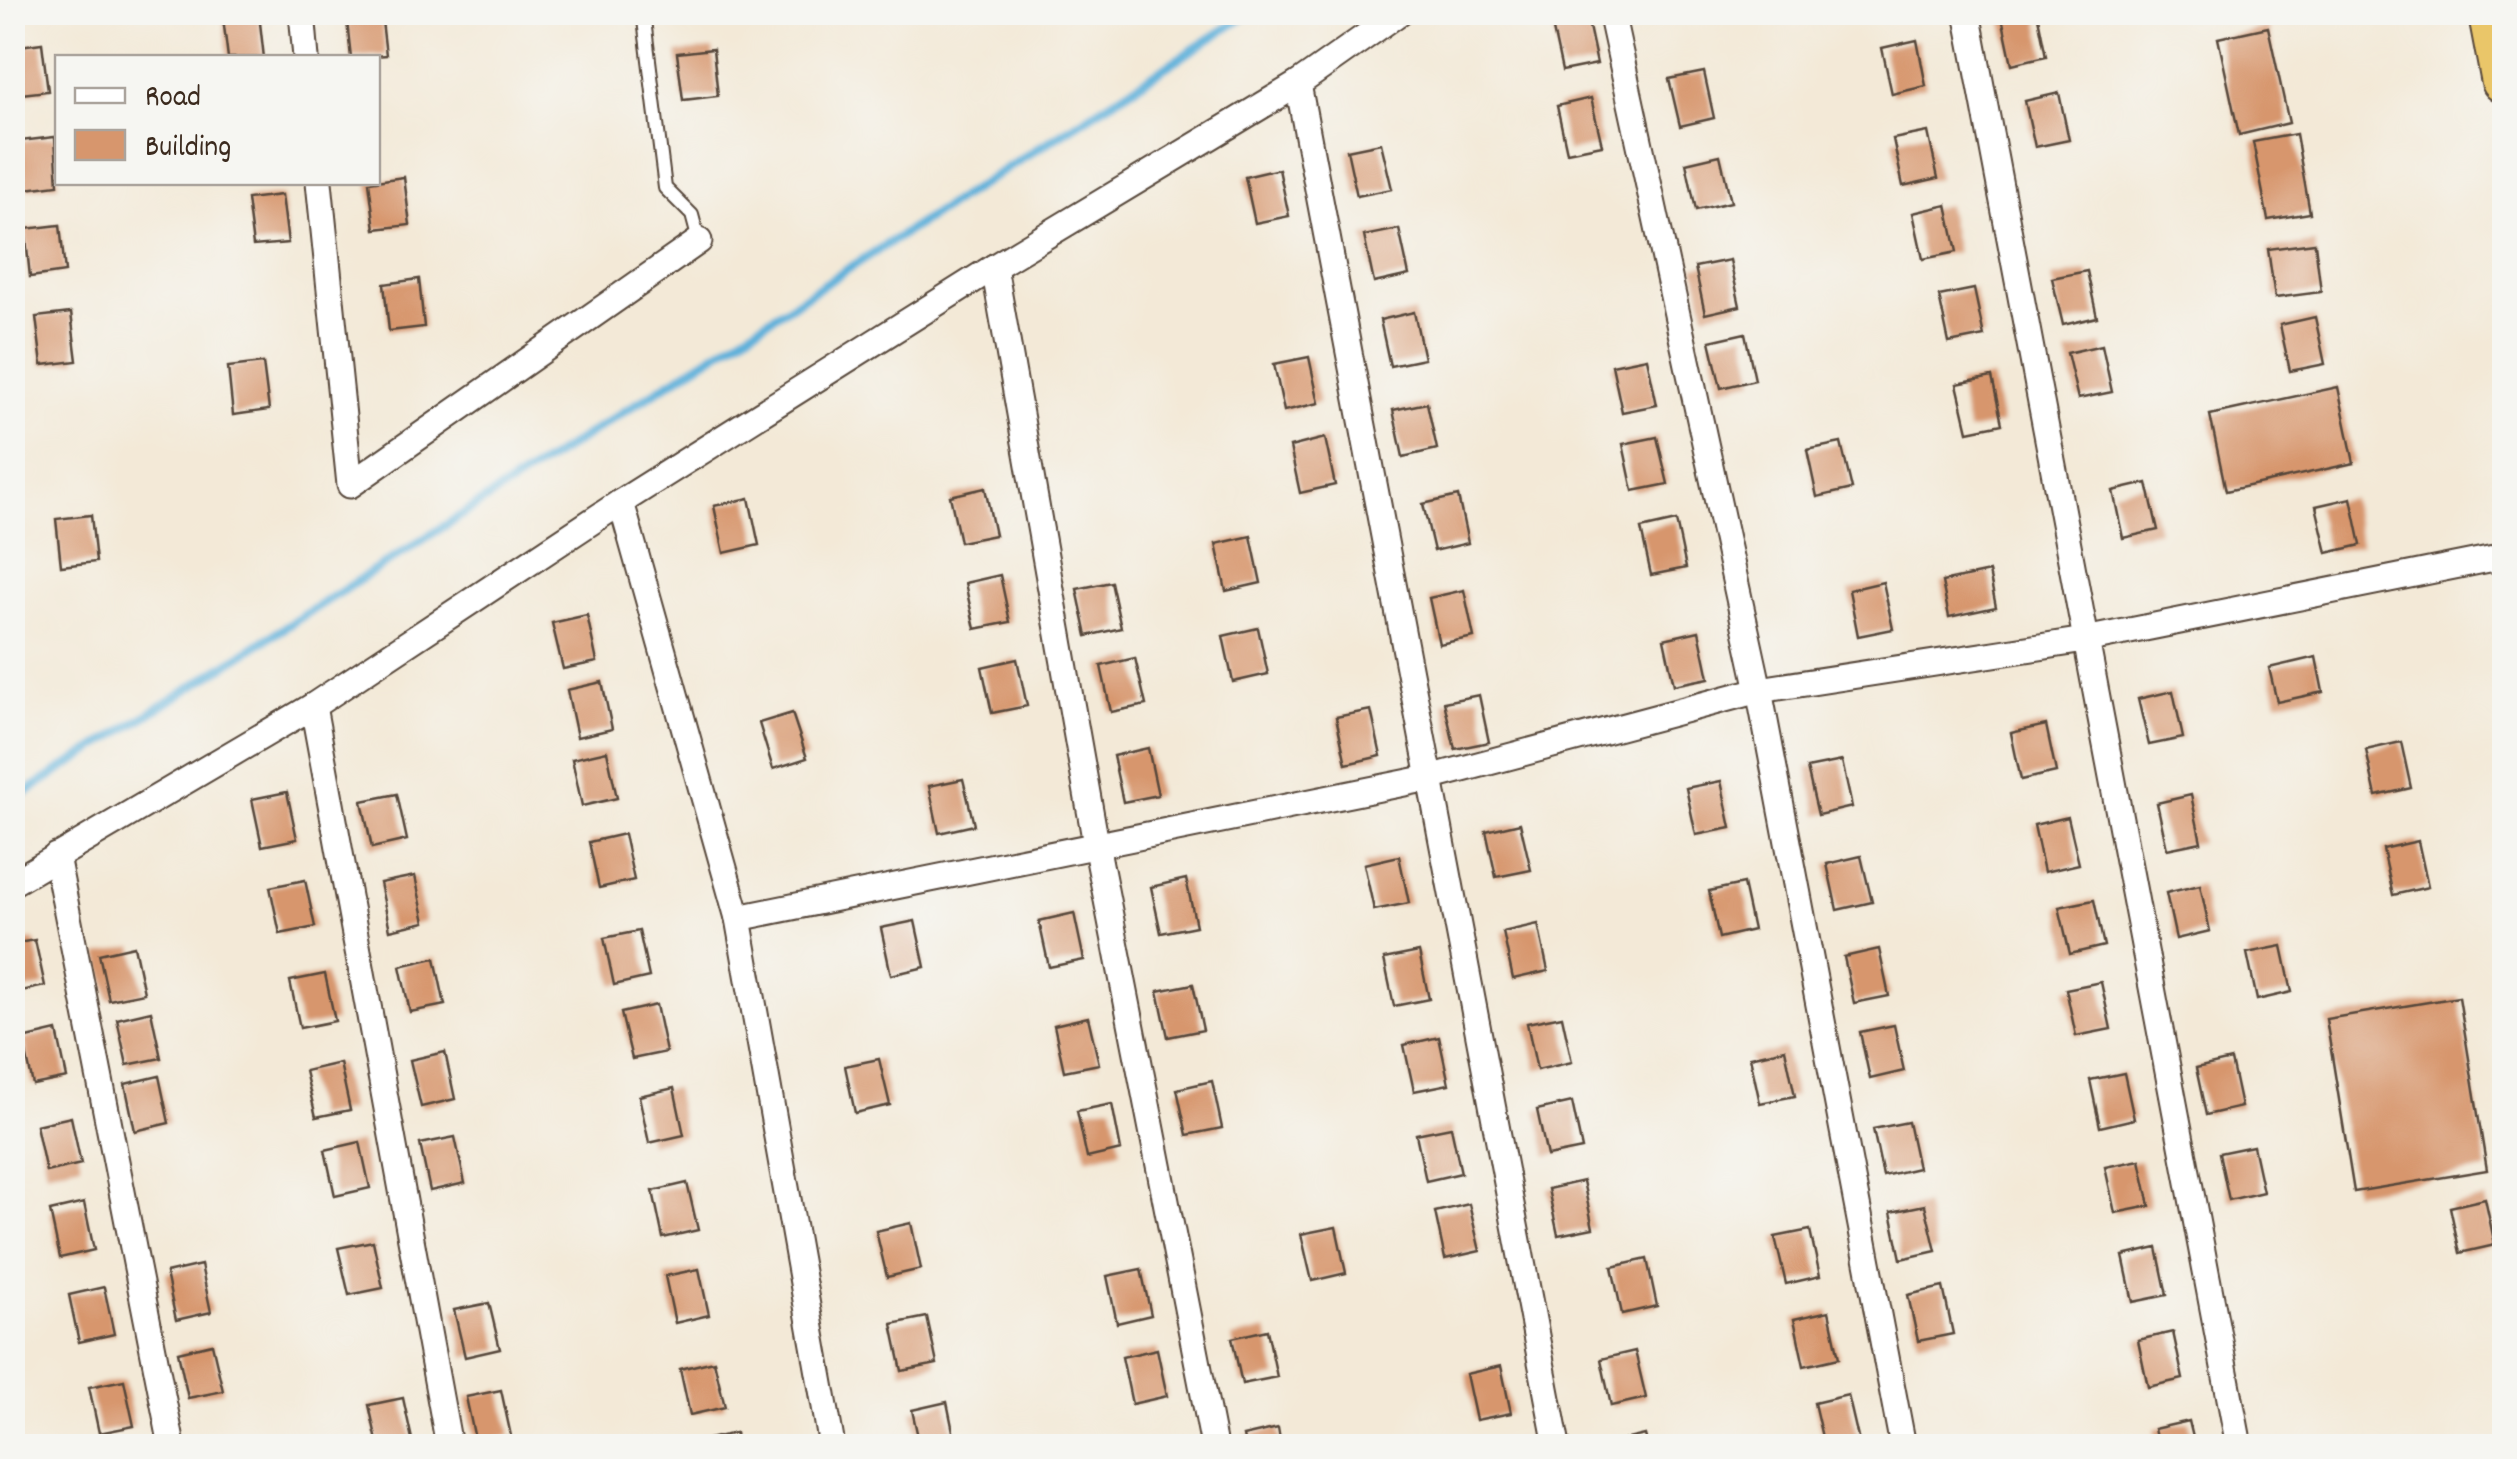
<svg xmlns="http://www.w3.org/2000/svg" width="2517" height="1459" viewBox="0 0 2517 1459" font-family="Dekko,sans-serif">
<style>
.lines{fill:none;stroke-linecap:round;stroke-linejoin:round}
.stream{stroke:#5fb1da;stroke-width:9}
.building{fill:#d7966d}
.lane-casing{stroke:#57473a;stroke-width:16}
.street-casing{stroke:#57473a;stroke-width:29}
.highway-casing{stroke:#57473a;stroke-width:49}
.lane{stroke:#fff;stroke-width:12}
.street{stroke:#fff;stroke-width:25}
.highway{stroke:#eac669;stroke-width:45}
</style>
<rect width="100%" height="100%" fill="#f6f6f2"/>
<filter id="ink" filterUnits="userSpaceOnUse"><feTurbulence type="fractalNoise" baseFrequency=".01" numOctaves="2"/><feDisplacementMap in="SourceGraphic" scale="20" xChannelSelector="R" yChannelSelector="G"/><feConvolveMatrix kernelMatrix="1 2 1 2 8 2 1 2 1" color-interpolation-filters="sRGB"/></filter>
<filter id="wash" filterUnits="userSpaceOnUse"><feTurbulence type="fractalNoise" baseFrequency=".0048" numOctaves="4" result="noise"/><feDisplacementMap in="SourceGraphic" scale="40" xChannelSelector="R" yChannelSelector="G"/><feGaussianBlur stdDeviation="2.25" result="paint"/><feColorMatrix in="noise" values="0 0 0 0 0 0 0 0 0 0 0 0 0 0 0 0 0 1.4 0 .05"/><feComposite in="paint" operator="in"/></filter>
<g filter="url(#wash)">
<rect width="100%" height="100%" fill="#f3e9d7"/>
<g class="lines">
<path class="stream" d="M12,801l1240,-789"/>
</g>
<g id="blocks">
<g class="building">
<path d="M346,12h35l5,43 -35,3z"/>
<path d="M2022,12h15l9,44 -34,8 -10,-47z"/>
<path d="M259,14l5,44h-36l-5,-40z"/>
<path d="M1587,17l10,47 -35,7 -10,-46z"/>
<path d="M2268,27l21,96 -50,12 -21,-97z"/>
<path d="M1917,40l9,46 -34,8 -10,-46z"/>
<path d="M42,43l6,48 -36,4v-48z"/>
<path d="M713,49l5,47 -35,4 -6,-47z"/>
<path d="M1704,72l10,46 -34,8 -11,-47z"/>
<path d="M2059,93l10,47 -34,7 -10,-46z"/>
<path d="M1591,98l11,47 -35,7 -10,-46z"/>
<path d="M1928,132l10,46 -35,8 -10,-47z"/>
<path d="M2296,134l14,79 -42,7 -15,-78z"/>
<path d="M55,137l3,48 -33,4 -5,-48z"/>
<path d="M1381,143l11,46 -35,7 -10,-46z"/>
<path d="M1720,155l11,47 -35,8 -10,-47z"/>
<path d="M1279,169l10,47 -34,7 -10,-46z"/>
<path d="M404,177l6,48 -35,4 -6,-47z"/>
<path d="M282,195l6,48 -35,3 -6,-47z"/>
<path d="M1947,205l10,47 -34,7 -10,-46z"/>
<path d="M60,225l5,47 -35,5 -5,-48z"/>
<path d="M1399,229l10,46 -35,8 -10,-47z"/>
<path d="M2315,243l6,49 -46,6 -7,-49z"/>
<path d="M1730,260l10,46 -35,8 -10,-47z"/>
<path d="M2087,271l10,46 -34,8 -11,-47z"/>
<path d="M419,279l5,48 -35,4 -5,-47z"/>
<path d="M1974,289l10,47 -35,7 -10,-47z"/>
<path d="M1414,312l10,47 -34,7 -10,-46z"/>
<path d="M71,313l6,48 -35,4 -6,-48z"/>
<path d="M2315,317l10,47 -35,7 -10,-46z"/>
<path d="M1745,333l10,47 -34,8 -11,-47z"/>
<path d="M2102,345l10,47 -34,7 -11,-46z"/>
<path d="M1309,357l10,46 -35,8 -10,-47z"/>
<path d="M1647,358l10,47 -35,7 -10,-47z"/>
<path d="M263,363l6,47 -36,5 -5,-48z"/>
<path d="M1992,377l10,47 -34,7 -11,-47z"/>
<path d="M2338,387l16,76 -128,28 -16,-76z"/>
<path d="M1427,403l10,46 -34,8 -10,-47z"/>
<path d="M1657,437l11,47 -35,7 -10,-47z"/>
<path d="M1325,438l10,47 -35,8 -10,-46z"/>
<path d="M1841,443l11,46 -35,8 -10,-47z"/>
<path d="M2147,483l11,47 -35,8 -10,-47z"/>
<path d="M985,488l10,47 -35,7 -10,-46z"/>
<path d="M1458,496l10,47 -34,8 -11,-47z"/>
<path d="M749,498l10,47 -35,8 -10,-47z"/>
<path d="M2351,498l10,47 -34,8 -11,-47z"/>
<path d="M91,515l5,47 -35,4 -5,-47z"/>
<path d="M1676,521l10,47 -35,7 -10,-46z"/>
<path d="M1251,536l10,47 -35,8 -10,-47z"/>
<path d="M1989,572l7,35 -47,10 -7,-35z"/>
<path d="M1000,575l10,47 -35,7 -10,-46z"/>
<path d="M1111,582l10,46 -34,8 -10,-47z"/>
<path d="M1883,582l10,47 -35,7 -9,-46z"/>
<path d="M1464,590l10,47 -35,7 -10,-46z"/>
<path d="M587,615l10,47 -34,7 -11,-46z"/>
<path d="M1258,628l10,46 -35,8 -10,-46z"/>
<path d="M1699,631l10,47 -35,7 -10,-46z"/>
<path d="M2316,657l7,35 -46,10 -8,-34z"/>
<path d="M1135,658l11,47 -35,7 -10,-46z"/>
<path d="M1017,659l10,47 -35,7 -10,-46z"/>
<path d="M602,682l10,47 -35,8 -10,-47z"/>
<path d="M2173,691l10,47 -34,7 -11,-46z"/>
<path d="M1479,695l10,47 -34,7 -11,-47z"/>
<path d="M1371,710l10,46 -35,8 -10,-47z"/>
<path d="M792,713l15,45 -34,11 -14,-46z"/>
<path d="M2046,725l10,47 -35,8 -10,-47z"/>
<path d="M2401,742l10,46 -35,8 -10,-46z"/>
<path d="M1148,748l10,47 -35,7 -10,-46z"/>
<path d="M607,751l10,47 -35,8 -10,-47z"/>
<path d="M1842,761l10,46 -34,8 -11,-47z"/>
<path d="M963,779l11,46 -35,8 -10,-47z"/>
<path d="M1721,781l10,47 -35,7 -10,-47z"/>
<path d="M287,792l10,47 -35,7 -10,-47z"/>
<path d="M397,794l10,46 -35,8 -10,-47z"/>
<path d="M2191,795l10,47 -34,7 -10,-46z"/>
<path d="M2068,817l11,47 -35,8 -10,-47z"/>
<path d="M1520,823l11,47 -35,7 -10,-46z"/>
<path d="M624,834l10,46 -35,8 -10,-46z"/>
<path d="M2418,841l10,46 -35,8 -10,-46z"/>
<path d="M1399,856l10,47 -35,7 -10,-46z"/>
<path d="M1861,856l11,46 -35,8 -10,-46z"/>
<path d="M415,876l10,46 -35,8 -10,-47z"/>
<path d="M1186,879l10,47 -35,7 -10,-46z"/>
<path d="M305,880l10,47 -35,7 -10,-47z"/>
<path d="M1743,884l10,46 -34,8 -10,-47z"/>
<path d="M2200,885l10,46 -34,8 -10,-46z"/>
<path d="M2094,900l10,46 -34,8 -11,-47z"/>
<path d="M1074,913l10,47 -35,7 -10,-46z"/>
<path d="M915,921l10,46 -34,8 -10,-47z"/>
<path d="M1538,924l10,47 -35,8 -10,-47z"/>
<path d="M639,931l10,46 -35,8 -10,-47z"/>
<path d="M35,940l10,46 -33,7v-49z"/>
<path d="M134,946l10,47 -35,7 -10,-46z"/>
<path d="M2282,946l10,46 -35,8 -10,-47z"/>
<path d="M1879,949l10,47 -35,7 -10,-46z"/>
<path d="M1419,952l10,47 -35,7 -10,-47z"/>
<path d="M435,958l10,47 -35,7 -10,-46z"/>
<path d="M325,974l10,47 -35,7 -10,-47z"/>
<path d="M2101,982l10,47 -35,7 -10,-47z"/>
<path d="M1193,984l10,46 -35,7 -10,-46z"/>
<path d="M2459,997l28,173 -133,22 -28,-173z"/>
<path d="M656,1005l10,47 -34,7 -11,-46z"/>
<path d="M151,1011l10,47 -34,7 -10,-46z"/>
<path d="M1562,1016l10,46 -35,8 -10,-47z"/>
<path d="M1088,1017l11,47 -35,7 -10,-46z"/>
<path d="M1894,1025l10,46 -34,8 -10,-47z"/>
<path d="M57,1031l10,47 -34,7 -10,-46z"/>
<path d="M1439,1037l10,47 -35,7 -10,-46z"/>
<path d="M1785,1049l10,47 -35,7 -10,-46z"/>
<path d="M445,1052l10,47 -34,8 -11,-47z"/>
<path d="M879,1059l11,46 -35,8 -10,-47z"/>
<path d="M2231,1060l10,47 -35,8 -10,-47z"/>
<path d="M340,1063l10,47 -34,7 -11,-46z"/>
<path d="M2124,1073l10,46 -34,8 -10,-47z"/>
<path d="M159,1076l10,47 -34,8 -10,-47z"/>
<path d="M1212,1081l10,47 -35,7 -10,-46z"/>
<path d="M674,1088l10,47 -35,8 -10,-47z"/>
<path d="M1572,1102l10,47 -35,7 -10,-46z"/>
<path d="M1112,1104l9,46 -34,8 -10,-47z"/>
<path d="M71,1117l10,47 -35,8 -10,-47z"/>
<path d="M1908,1122l10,46 -35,8 -10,-47z"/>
<path d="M1451,1127l10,46 -35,8 -10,-47z"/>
<path d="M455,1137l10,46 -35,8 -10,-47z"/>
<path d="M360,1142l10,46 -35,8 -10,-46z"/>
<path d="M2253,1146l10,46 -34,8 -10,-47z"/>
<path d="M2140,1160l10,46 -35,7 -10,-46z"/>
<path d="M1583,1181l10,47 -35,7 -10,-46z"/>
<path d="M687,1183l11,47 -35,8 -10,-47z"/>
<path d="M2485,1199l10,46 -35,8 -10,-46z"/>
<path d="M84,1203l10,47 -34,8 -10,-47z"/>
<path d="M1469,1204l11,47 -35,8 -10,-47z"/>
<path d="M1925,1205l11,46 -35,8 -10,-47z"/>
<path d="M911,1223l10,46 -34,8 -11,-46z"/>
<path d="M1336,1227l10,46 -34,8 -11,-47z"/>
<path d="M1810,1230l10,46 -34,8 -11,-47z"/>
<path d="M373,1241l10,47 -34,7 -11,-47z"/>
<path d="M2157,1248l10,47 -34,7 -10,-46z"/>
<path d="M1647,1259l10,47 -35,8 -10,-47z"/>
<path d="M201,1265l10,47 -35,8 -10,-47z"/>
<path d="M699,1269l10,46 -34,8 -10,-47z"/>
<path d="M1141,1269l10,46 -34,8 -10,-47z"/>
<path d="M104,1287l10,47 -35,8 -10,-47z"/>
<path d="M1943,1287l10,47 -35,7 -10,-46z"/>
<path d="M489,1303l11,46 -35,8 -11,-47z"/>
<path d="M1829,1311l10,47 -35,8 -10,-47z"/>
<path d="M927,1317l10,47 -35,7 -10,-47z"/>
<path d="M1267,1330l10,47 -35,7 -10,-46z"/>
<path d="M2173,1332l10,47 -35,8 -10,-47z"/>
<path d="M212,1344l11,47 -35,7 -10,-46z"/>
<path d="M1157,1349l10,47 -35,8 -10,-47z"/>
<path d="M1635,1351l11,47 -35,8 -10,-47z"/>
<path d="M714,1361l11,46 -35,8 -10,-46z"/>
<path d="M1501,1366l10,47 -35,7 -10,-46z"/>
<path d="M124,1380l10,46 -35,7 -10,-46z"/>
<path d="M501,1390l10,46 -35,8 -10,-47z"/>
<path d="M1848,1395l11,47 -35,4 -10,-43z"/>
<path d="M403,1398l10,46 -35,2 -9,-41z"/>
<path d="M947,1402l9,44h-36l-8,-36z"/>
<path d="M2189,1421l6,25h-37l-4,-17z"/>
<path d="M1278,1428l3,18h-36l-2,-10z"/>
<path d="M735,1433l3,13h-37l-1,-5z"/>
<path d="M1645,1435l3,11h-36l-1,-3z"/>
</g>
</g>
</g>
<g filter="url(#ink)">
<use href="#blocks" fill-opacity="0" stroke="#57473a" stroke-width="2.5"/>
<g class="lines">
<g class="lane-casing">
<path id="lane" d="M643,12l22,176 27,27 7,26"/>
</g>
<g class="street-casing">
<g id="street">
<path d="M302,12l4,46"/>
<path d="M1611,12l148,678 144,756"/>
<path d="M1967,12l272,1434"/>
<path d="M1298,84l259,1362"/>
<path d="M319,182l31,303 349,-244"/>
<path d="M994,267l102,577 118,602"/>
<path d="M621,502l117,416 94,528"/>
<path d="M313,706l136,740"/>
<path d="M56,856l116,590"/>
<path d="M12,883l301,-177 308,-204 373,-235 304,-183 102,-72"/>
<path d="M738,918l691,-140 330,-88 326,-50 419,-84"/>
</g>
</g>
<g class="highway-casing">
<path id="highway" d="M2491,12l13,68"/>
</g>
<use href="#lane" class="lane"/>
<use href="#street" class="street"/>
<use href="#highway" class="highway"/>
</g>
</g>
<rect width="2517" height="1459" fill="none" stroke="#f6f6f2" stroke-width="50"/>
<rect x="55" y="55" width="325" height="130" fill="#f6f6f2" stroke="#aba49d" stroke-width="2.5"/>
<rect x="75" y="88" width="50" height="15" fill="#ffffff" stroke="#aba49d" stroke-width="2.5"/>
<text x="145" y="105" font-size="30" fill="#3b2a1e">Road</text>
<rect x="75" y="130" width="50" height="30" fill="#d7966d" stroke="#aba49d" stroke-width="2.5"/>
<text x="145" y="155" font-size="30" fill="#3b2a1e">Building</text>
</svg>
